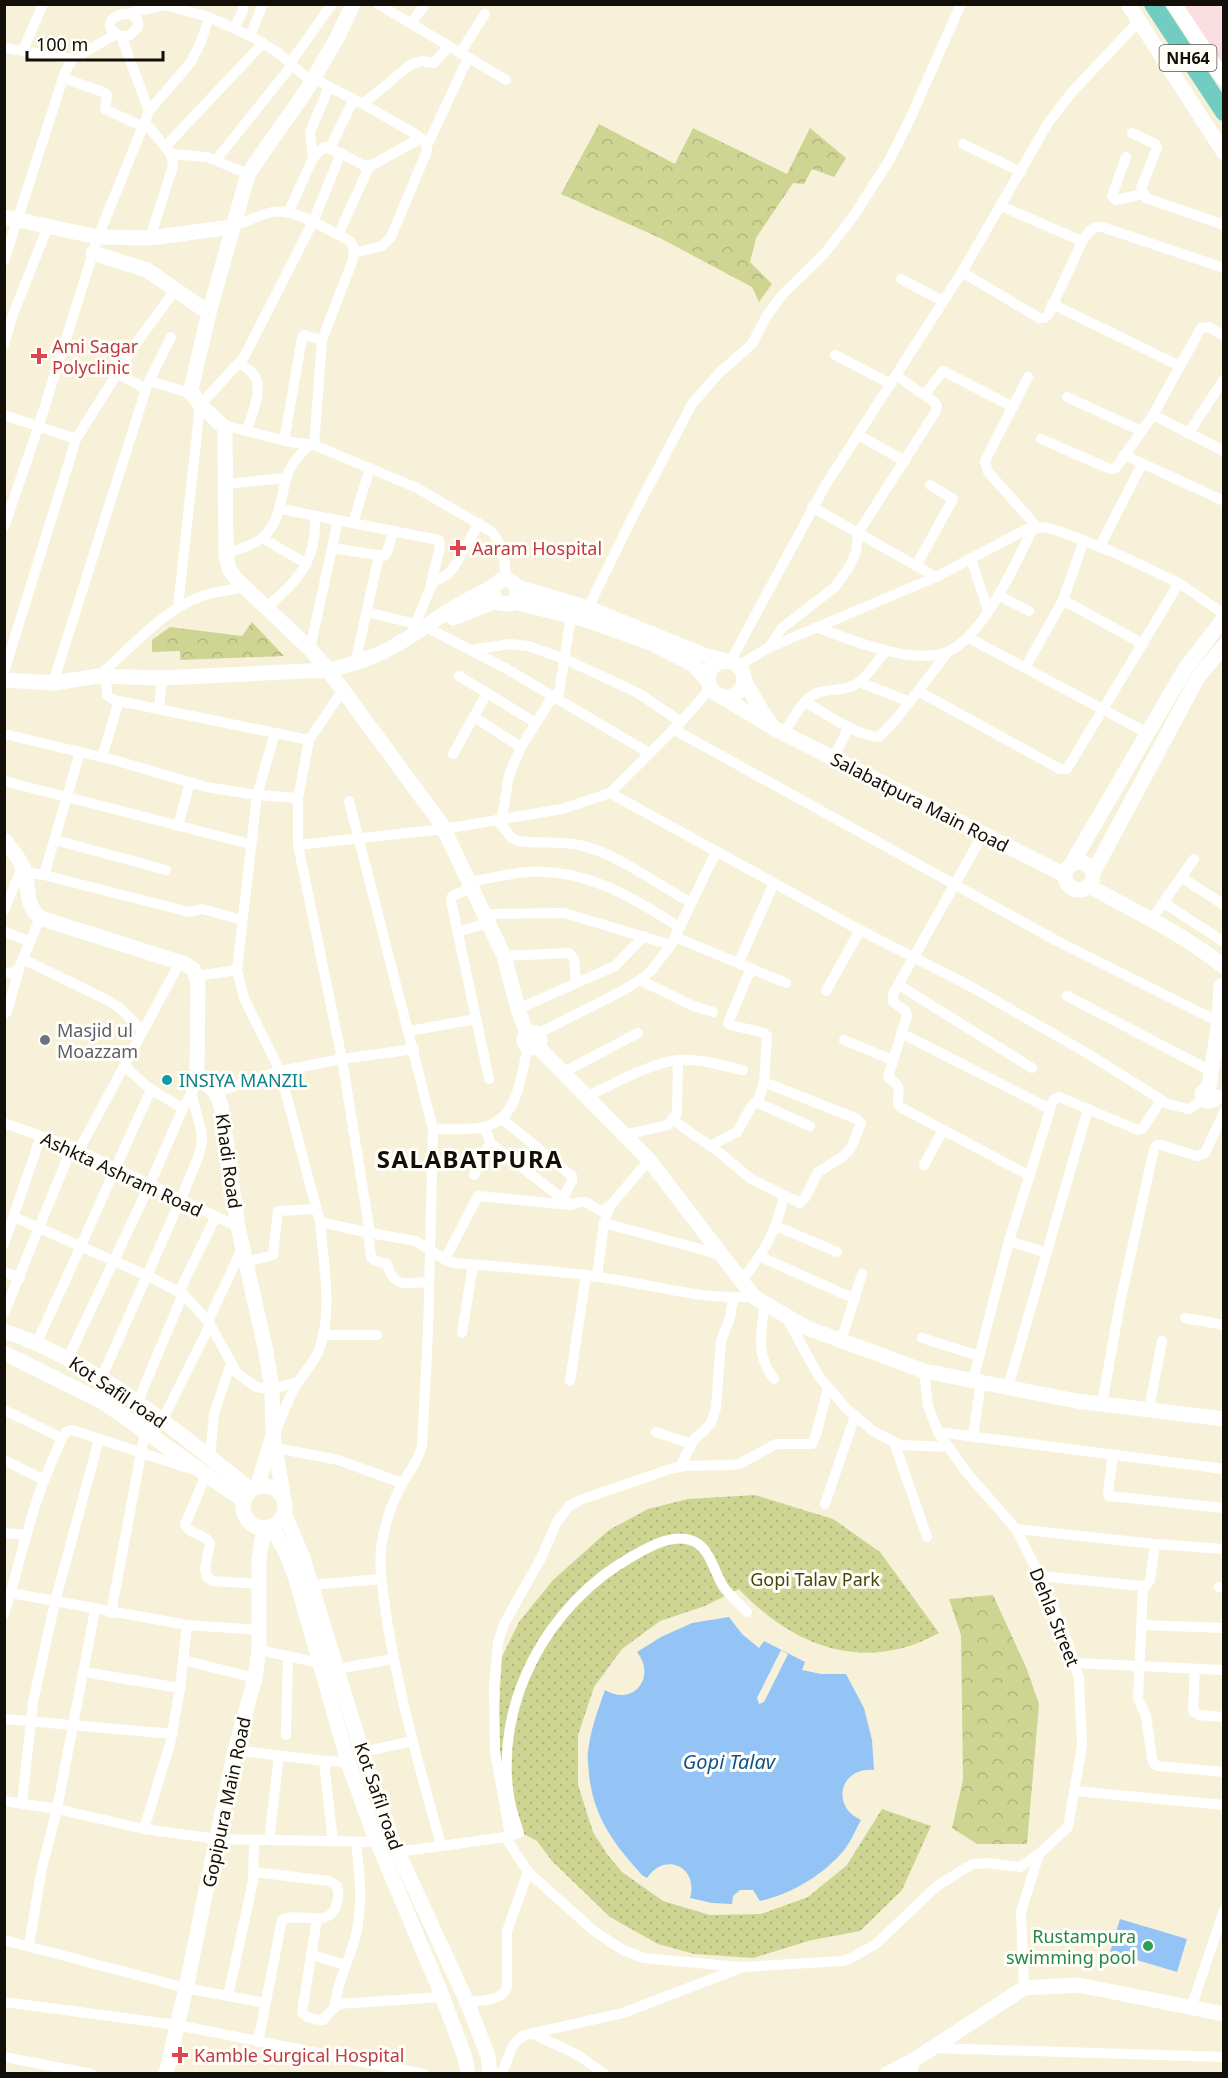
<svg xmlns="http://www.w3.org/2000/svg" width="1228" height="2078" viewBox="0 0 1228 2078" font-family="'Noto Sans',sans-serif">
<style>
.commercial{fill:#fadfe2}
.grass{fill:url(#grass-dots)}
.forest{fill:url(#forest-crowns)}
.water{fill:#94c4f6}
.pier{fill:#f6f1d8}
.lines{fill:none;stroke-linecap:round;stroke-linejoin:round}
.street{stroke:#fff;stroke-width:10}
.secondary{stroke:#fff;stroke-width:15}
.highway{stroke:#71cdc1;stroke-width:18}
.health-dot{fill:#e0444e;stroke:#fffef9;stroke-width:2}
.worship-dot{fill:#6b7280;stroke:#fffef9;stroke-width:2}
.culture-dot{fill:#0f9aa8;stroke:#fffef9;stroke-width:2}
.leisure-dot{fill:#2e9e5b;stroke:#fffef9;stroke-width:2}
.labels{text-anchor:middle;dominant-baseline:central;stroke-width:6;stroke-linejoin:round;paint-order:stroke}
.shield{fill:#fffef9;stroke:#585750;stroke-width:1.5}
.shield-label{font-size:16px;font-weight:bold;fill:#110f07}
.health-label{font-size:18px;fill:#be3a42;stroke:#fffef9;text-anchor:start}
.street-label{font-size:18px;fill:#110f07;stroke:#fffef9}
.worship-label{font-size:18px;fill:#5b616d;stroke:#fffef9;text-anchor:start}
.culture-label{font-size:18px;fill:#0d838f;stroke:#fffef9;text-anchor:start}
.park-label{font-size:18px;fill:#444805;stroke:#fffef9}
.leisure-label{font-size:18px;fill:#27864d;stroke:#fffef9;text-anchor:end}
.water-label{font-size:20px;font-style:italic;fill:#12528a;stroke:#fffef9}
.district-label{font-size:24px;font-weight:bold;letter-spacing:1.5px;fill:#110f07;stroke:#fffef9}
</style>
<defs>
<pattern id="grass-dots" width="8" height="8" patternUnits="userSpaceOnUse" patternTransform="scale(1.5)"><rect width="8" height="8" fill="#ced593"/><path d="M2 2h.1M6 6h.1" fill="none" stroke="#b0b67d" stroke-width="1.8" stroke-linecap="round"/></pattern>
<pattern id="forest-crowns" width="20" height="18" patternUnits="userSpaceOnUse" patternTransform="scale(1.5)"><rect width="20" height="18" fill="#ced593"/><path d="M2 6a3 3 0 1 1 6 0M12 15a3 3 0 1 1 6 0" fill="none" stroke="#b0b67d"/></pattern>
</defs>
<rect width="100%" height="100%" fill="#f6f1d8"/>
<path class="commercial" d="M1177,5h46v70z"/>
<path class="grass" d="M755,1495l78,24 47,33 59,81c-74,41 -146,14 -200,-44l-34,17 -45,15 -38,28 -28,38 -16,48v50l15,47 14,22 15,18 41,29 47,14 51,-1 47,-17 39,-32 35,-56 49,17 -29,64 -42,41 -48,9 -59,18 -59,-4 -36,-10 -48,-27 -58,-56 -15,-20 -28,-15 -12,-81 5,-88 17,-35 34,-42 56,-50 39,-21 40,-10z"/>
<g class="forest">
<path d="M599,124l76,40 18,-36 94,46 23,-46 36,30 -12,19 -22,-8 -8,15 -11,-1 -37,55 -6,24 22,22 -13,18 -7,-15 -92,-49 -99,-44z"/>
<path d="M252,622l32,34 -104,4v-9l-28,1v-12l18,-13 72,9z"/>
<path d="M993,1595l33,72 13,37 -12,140h-50l-25,-16 11,-48 -2,-145 -12,-36z"/>
</g>
<g class="water">
<path d="M729,1617l13,17 17,14 5,-7 41,21 -3,8 19,4h25l18,34 8,32 2,30c-34,-3 -44,36 -13,50 -5,9 -10,21 -16,29 -21,26 -54,45 -85,52l-7,-11h-13l-7,6 -1,8 -20,-1 -22,-5c9,-31 -25,-47 -43,-20l-5,-3c-28,-31 -48,-57 -53,-100 0,-7 -2,-16 -1,-23 2,-21 10,-42 17,-62 28,17 52,-13 32,-38l24,-15 31,-14z"/>
<path d="M1120,1919l67,20 -10,33 -67,-20z"/>
</g>
<path class="pier" d="M781,1650l7,4 -24,48 -5,2 -2,-6z"/>
<g class="lines">
<g class="street">
<path d="M378,4l128,76"/>
<path d="M133,12l32,-7 44,12 41,19 27,16 35,30"/>
<path d="M411,24l14,-20"/>
<path d="M234,28l9,-17v-7"/>
<path d="M250,36l13,-32"/>
<path d="M4,48l69,11"/>
<path d="M23,50l20,-46"/>
<path d="M460,53l25,-39"/>
<path d="M290,63l42,-59"/>
<path d="M63,78l40,14 4,3 -2,14 38,18"/>
<path d="M314,79l49,25 54,31c6,5 10,8 10,16l-36,86 -9,9 -28,7"/>
<path d="M363,104l47,-39 11,-4 13,2 15,-17"/>
<path d="M149,111l42,-49 11,-23 7,-22"/>
<path d="M145,122l26,32 2,12 -23,72"/>
<path d="M1132,133l23,11 2,4 -16,40 5,10 78,27"/>
<path d="M963,144l58,28"/>
<path d="M427,146l41,-88"/>
<path d="M165,147l98,-104"/>
<path d="M330,148l24,-49"/>
<path d="M171,154l36,3 41,17"/>
<path d="M1126,157l-14,39 4,4 27,-6"/>
<path d="M313,158l-3,-26 19,-45"/>
<path d="M216,160l76,-95"/>
<path d="M1001,206l76,33 6,1c6,-8 8,-14 19,-13l122,41"/>
<path d="M288,213l25,-55 11,-11 17,6 23,13 10,-2 47,-26"/>
<path d="M232,227c13,-5 27,-12 40,-15 24,-4 57,19 78,29 6,8 4,14 1,24l-29,75 -8,105"/>
<path d="M338,235l32,-70"/>
<path d="M4,261l61,-189 8,-13 43,-25"/>
<path d="M962,272l77,46h5l4,-3 35,-75"/>
<path d="M901,279l42,22"/>
<path d="M1052,304l128,62"/>
<path d="M4,345l8,-28 36,-91"/>
<path d="M835,355l56,29"/>
<path d="M239,363c5,3 11,7 15,12 10,13 -3,42 -7,55"/>
<path d="M117,373l29,16 3,-8 41,12"/>
<path d="M1028,377l-43,84 3,11 50,56"/>
<path d="M149,381l22,-44"/>
<path d="M925,394l18,-23 70,36"/>
<path d="M1067,397l74,34"/>
<path d="M4,415l72,24"/>
<path d="M1153,415l71,36"/>
<path d="M223,425l67,17 24,3 103,43 75,44c12,15 13,29 14,47"/>
<path d="M1188,434l36,-55"/>
<path d="M858,435l47,26"/>
<path d="M1041,439l69,30 6,-1 37,-53 48,-87 8,-1 15,9"/>
<path d="M284,441l18,-103 2,-3 18,5"/>
<path d="M1124,455l100,46"/>
<path d="M225,484l61,-6"/>
<path d="M812,507l124,70"/>
<path d="M281,509l158,31 1,7 -10,41"/>
<path d="M353,523l17,-55"/>
<path d="M4,527l33,-96 61,-194 51,-126 -28,-75c-34,-15 20,-36 17,-9l-9,9h-8"/>
<path d="M262,538l45,26"/>
<path d="M1100,546l42,-82"/>
<path d="M332,548l52,8 3,-3 6,-22"/>
<path d="M226,554c12,-5 25,-8 35,-15 19,-15 19,-38 25,-60 4,-13 13,-25 24,-34"/>
<path d="M971,559l17,51"/>
<path d="M916,566l37,-67 -23,-14"/>
<path d="M998,595l31,16"/>
<path d="M1063,600l80,44"/>
<path d="M178,607l22,-202 44,-48 69,-135 28,-69"/>
<path d="M267,607c32,-28 50,-46 48,-91"/>
<path d="M588,608l45,-92 59,-112 27,-31 33,-29 14,-27 17,-23 41,-40 29,-37 37,-58 20,-40 51,-115"/>
<path d="M367,612l49,12"/>
<path d="M426,627l81,42 142,84"/>
<path d="M816,627c32,12 100,40 133,24 36,-17 66,-87 84,-123"/>
<path d="M410,636l23,-54 14,-7 7,-8 25,-44"/>
<path d="M969,638l180,96"/>
<path d="M769,647l13,-19 53,-41 14,-20 7,-15 2,-19 78,-122 1,-5 -3,-4 -37,-26"/>
<path d="M310,649l28,-129"/>
<path d="M471,650l39,-6 18,2 37,13 73,34 43,29"/>
<path d="M730,662l95,-176 137,-214 86,-149 24,-31 67,-71"/>
<path d="M355,664l24,-109"/>
<path d="M738,666l30,-18 168,-71 91,-48 16,-2 13,3 57,22 66,31 45,31"/>
<path d="M1025,668l38,-68 21,-60"/>
<path d="M4,672l72,-233 59,-94 40,-55"/>
<path d="M99,676c32,-28 65,-68 106,-81 13,-4 28,-5 41,-8"/>
<path d="M106,676l1,19 7,5 195,40"/>
<path d="M459,676l77,47"/>
<path d="M859,682l51,20"/>
<path d="M53,683l93,-294"/>
<path d="M343,690l-34,50 -11,58v47l44,214 28,174"/>
<path d="M918,691l142,78h7l112,-186"/>
<path d="M558,699l13,-83"/>
<path d="M806,702c20,12 50,34 73,35l18,-19 51,-66"/>
<path d="M159,709l3,-31"/>
<path d="M474,717l47,30"/>
<path d="M673,729l384,212 166,83"/>
<path d="M275,733l-18,62 -20,175 7,28 36,73 40,151"/>
<path d="M784,733c8,-12 18,-34 33,-40 13,-5 28,-1 41,-10 10,-7 19,-22 28,-32"/>
<path d="M4,734l110,26 92,27 51,8 41,3"/>
<path d="M453,754l34,-61"/>
<path d="M102,757l17,-56"/>
<path d="M833,759l16,-32"/>
<path d="M4,781l246,63"/>
<path d="M610,793l244,134 114,58 117,67 83,52 21,5 15,-10"/>
<path d="M349,801l84,328 -5,204 -6,113c-4,16 -14,26 -21,40 -8,15 -15,35 -18,51 -6,26 0,52 3,77 12,79 34,155 55,231"/>
<path d="M502,819l7,-44 12,-28 32,-51"/>
<path d="M497,820l15,18 6,3c20,3 41,0 61,4 40,9 75,38 111,57"/>
<path d="M178,826l12,-44"/>
<path d="M983,834l-90,160v8l13,9 1,5 -19,61c15,12 10,9 10,27l2,3 130,69"/>
<path d="M55,840l111,30"/>
<path d="M298,845l146,-16 118,-20 48,-16 71,-71 30,-34"/>
<path d="M25,872l19,3 145,37 13,-3 40,11"/>
<path d="M44,875l36,-123"/>
<path d="M1181,877l43,28"/>
<path d="M469,882c17,-3 34,-7 50,-9 61,-8 112,23 160,54"/>
<path d="M472,888l-20,8 -1,5 38,178"/>
<path d="M1164,903l60,39"/>
<path d="M4,910l18,-42"/>
<path d="M484,914l80,-1 107,32"/>
<path d="M1151,920l43,-61"/>
<path d="M4,931l26,11"/>
<path d="M457,932l31,-9"/>
<path d="M675,937l111,46"/>
<path d="M504,956l65,-3 5,6 2,23"/>
<path d="M23,959l84,41 13,8 23,23"/>
<path d="M739,962l35,-79"/>
<path d="M4,972l9,1 6,-5 21,-50"/>
<path d="M196,976l41,-6"/>
<path d="M640,980l53,26 20,6"/>
<path d="M899,985l133,83"/>
<path d="M826,991l34,-61"/>
<path d="M1067,996l144,75"/>
<path d="M518,1009l97,-43 29,-30"/>
<path d="M4,1014l3,-2 12,-43"/>
<path d="M409,1031l67,-12"/>
<path d="M901,1033l149,76"/>
<path d="M537,1034l85,-43 18,-11 11,-9 20,-26 45,-93"/>
<path d="M844,1040l48,20"/>
<path d="M125,1065c16,20 36,31 58,43"/>
<path d="M562,1073l76,-40"/>
<path d="M217,1092l63,-21 62,-12 72,-10"/>
<path d="M585,1097c27,-12 65,-34 93,-37 21,-2 45,6 65,10"/>
<path d="M756,1102l54,24"/>
<path d="M501,1118l71,58v5l-9,17"/>
<path d="M673,1120l47,33 31,26 49,24 5,-5 13,-26 24,-15 9,-9 10,-25 -4,-4 -93,-37"/>
<path d="M4,1123l68,24 166,80"/>
<path d="M483,1127l5,8 2,8 81,62"/>
<path d="M433,1129c16,0 43,2 57,-4 29,-10 31,-52 38,-78"/>
<path d="M624,1135l44,-10 9,-12 1,-53"/>
<path d="M710,1146l27,-14 14,-25 8,-9 5,-16 3,-46 -3,-3 -33,-8 -3,-2 23,-55"/>
<path d="M79,1150l101,-188"/>
<path d="M924,1165l19,-35"/>
<path d="M474,1175l16,-32"/>
<path d="M14,1217l134,59 35,18 25,27 29,52 19,14 16,2 26,-7"/>
<path d="M604,1223l118,32"/>
<path d="M776,1226l61,26"/>
<path d="M368,1233l3,24 5,4 11,3c7,25 19,19 42,18"/>
<path d="M1009,1241l38,12"/>
<path d="M4,1244l37,-108"/>
<path d="M761,1257l94,42"/>
<path d="M445,1259l33,-63 93,9c17,-8 16,0 30,6l9,-5"/>
<path d="M246,1262l27,-7 5,-44 38,-2"/>
<path d="M4,1272l16,6"/>
<path d="M597,1276l7,-53 6,-17 39,-46"/>
<path d="M741,1281c23,-28 35,-49 43,-85"/>
<path d="M179,1292l37,-76"/>
<path d="M765,1304c-4,29 -10,50 9,75"/>
<path d="M4,1313l68,-166"/>
<path d="M786,1317l34,61 26,30 27,23 27,14 49,2"/>
<path d="M1185,1318l39,7"/>
<path d="M208,1321l35,-74"/>
<path d="M462,1333l11,-68"/>
<path d="M323,1335h54"/>
<path d="M922,1338l57,18"/>
<path d="M841,1341l21,-67"/>
<path d="M37,1342c39,-83 75,-168 114,-252"/>
<path d="M68,1358l82,-174 33,-76 17,-30"/>
<path d="M924,1371l4,35 10,26 29,41 49,56 24,47 28,67 11,36 3,67 -14,81 -29,27 -18,58 3,76"/>
<path d="M101,1379l80,-180 18,-44 3,-15 -1,-10 -10,-37"/>
<path d="M973,1380l36,-139 44,-141 6,-3 79,33 5,-2 18,-28"/>
<path d="M570,1381l16,-105"/>
<path d="M1008,1387l80,-278"/>
<path d="M138,1401l45,-107"/>
<path d="M1102,1404l18,-101 34,-154 3,-4h4l36,11 8,-3 19,-41"/>
<path d="M1149,1409l13,-68"/>
<path d="M4,1410l58,28"/>
<path d="M162,1421l48,-96"/>
<path d="M656,1432l35,12"/>
<path d="M938,1432l286,37"/>
<path d="M275,1433c7,-17 13,-35 23,-51 8,-12 18,-21 22,-35 13,-39 3,-85 0,-125l50,11 46,8 31,20 9,2c47,4 95,7 142,14 52,7 103,23 156,20"/>
<path d="M973,1436l8,-54"/>
<path d="M894,1442l33,95"/>
<path d="M276,1448l62,12 64,23"/>
<path d="M1113,1455l-5,38 1,3 115,12"/>
<path d="M210,1458l4,-44 17,-51"/>
<path d="M4,1460l40,20"/>
<path d="M680,1467l14,-28 10,-8 7,-8 5,-15 5,-67 9,-23 3,-19"/>
<path d="M206,1475l-21,50c5,10 19,8 25,18l-5,26 2,8 6,4 46,3"/>
<path d="M825,1504l30,-88"/>
<path d="M1016,1529l139,15 69,5"/>
<path d="M4,1533l22,2"/>
<path d="M1040,1576l103,10 4,-1 3,-5 5,-36"/>
<path d="M312,1585l69,-6"/>
<path d="M1143,1586l-5,113 8,17 6,42 2,6 4,2 66,6"/>
<path d="M1219,1587l5,1"/>
<path d="M11,1593l176,32 71,5"/>
<path d="M111,1613l34,-181 12,-15"/>
<path d="M4,1614c16,-49 25,-100 46,-148 5,-11 9,-24 16,-34l6,-2 122,40"/>
<path d="M1141,1625l83,3"/>
<path d="M259,1650l61,13"/>
<path d="M183,1660l72,18"/>
<path d="M1075,1663l149,7"/>
<path d="M337,1669l56,-10"/>
<path d="M1195,1669l-2,42 6,4 25,2"/>
<path d="M84,1672l96,16"/>
<path d="M4,1719l169,15"/>
<path d="M286,1735l2,-78"/>
<path d="M235,1750l89,11 24,1"/>
<path d="M362,1752l51,-11"/>
<path d="M324,1761l9,81"/>
<path d="M1074,1791l150,14"/>
<path d="M4,1801l53,8 87,20 73,10 167,3"/>
<path d="M22,1803l11,-101 22,-100 44,-163"/>
<path d="M144,1829l26,-85 10,-56 7,-63"/>
<path d="M510,1835l-15,-83 -1,-66 4,-44 6,-18 37,-66 16,-36 12,-16 11,-6 90,-31 14,-3 47,-1 8,-1 37,-20h36l4,-9 12,-47"/>
<path d="M505,1837l23,35 66,59 29,19 21,8 96,9"/>
<path d="M269,1840l10,-84"/>
<path d="M398,1852l107,-15 14,-4c-3,-10 -7,-21 -9,-31 -18,-98 38,-199 123,-246 18,-10 40,-23 60,-15 18,7 21,33 32,48 7,8 15,16 22,23"/>
<path d="M254,1872l75,9 8,5c2,7 2,13 -1,20 -7,23 -38,5 -54,14l-24,122"/>
<path d="M317,1919l-15,93c3,6 14,8 21,8l15,-16 104,-7"/>
<path d="M4,1940l182,48 79,15"/>
<path d="M29,1945l13,-77 15,-59 38,-199"/>
<path d="M312,1955l34,10"/>
<path d="M228,1996l25,-115 1,-41"/>
<path d="M4,2002l173,23 247,49"/>
<path d="M467,2002c14,-2 34,0 40,-15v-56l21,-59"/>
<path d="M335,2006c2,-25 15,-47 21,-71 7,-32 4,-61 0,-92"/>
<path d="M1191,2008l33,-98"/>
<path d="M533,2034l43,20 29,20"/>
<path d="M933,2048l291,9"/>
<path d="M4,2057l88,17"/>
<path d="M500,2074c12,-16 6,-28 25,-39l98,-22 120,-46 100,-6 8,-3 25,-14 61,-58 27,-17 9,-5 15,-1 32,4 19,-13"/>
<path d="M913,2074l1,-14"/>
</g>
<g class="secondary">
<path d="M353,4l-15,32 -30,52 -60,86 -39,139 -19,80 3,1 7,11 25,23 1,126 3,15 7,10 74,70 18,21 114,155 62,131 14,53 9,25"/>
<path d="M1128,4l96,149"/>
<path d="M1174,4l50,75"/>
<path d="M4,217l94,20 52,1 82,-11"/>
<path d="M93,253l54,17 62,43"/>
<path d="M517,587l71,21 116,47 21,6"/>
<path d="M514,602l72,18 65,23 43,22 15,17"/>
<path d="M453,618l43,-17"/>
<circle cx="726" cy="679" r="18"/>
<path d="M4,680l49,3 46,-7 63,2 166,-8c52,-11 75,-28 117,-57 15,-10 33,-18 49,-27l8,-7 7,1c11,6 11,17 1,24l-11,-1 -7,-10 2,-7"/>
<path d="M744,680l19,33 8,11"/>
<path d="M719,695l56,34 290,146"/>
<path d="M4,840c7,8 18,22 21,33 5,18 -1,30 15,45l145,46 9,6 4,14 -1,87c7,17 18,12 24,35l17,121 28,125 6,37 1,47 11,64"/>
<circle cx="1079" cy="876" r="14"/>
<path d="M1072,863l113,-194 39,-51"/>
<path d="M1093,873l105,-196 26,-31"/>
<path d="M1089,886c45,25 95,48 135,81"/>
<circle cx="532" cy="1040" r="8"/>
<path d="M537,1046l112,114 105,137 53,31 117,43 153,30 147,18"/>
<path d="M1217,1097l-3,3 -7,1 -3,-2 -2,-6 7,-7 10,-64 2,-36"/>
<path d="M4,1331c94,32 171,99 247,159"/>
<path d="M4,1353l99,49 141,99"/>
<circle cx="264" cy="1507" r="21"/>
<path d="M257,1487l16,-51"/>
<path d="M284,1513l19,45 59,194 31,90 74,160 21,54 2,18"/>
<path d="M271,1526l16,29 9,24 52,183 25,70 66,156 26,69 3,17"/>
<path d="M166,2074l20,-86 49,-238 20,-72 4,-28v-91l5,-31"/>
<path d="M887,2074l27,-14 110,-72 54,-3 146,29"/>
</g>
<path class="highway" d="M1153,4l71,108"/>
</g>
<g class="health-dot">
<path d="M36 347h6v6h6v6h-6v6h-6v-6h-6v-6h6z"/>
<path d="M455 539h6v6h6v6h-6v6h-6v-6h-6v-6h6z"/>
<path d="M177 2046h6v6h6v6h-6v6h-6v-6h-6v-6h6z"/>
</g>
<circle class="worship-dot" cx="45" cy="1040" r="6"/>
<circle class="culture-dot" cx="167" cy="1080" r="6"/>
<circle class="leisure-dot" cx="1148" cy="1946" r="6"/>
<g class="labels">
<rect class="shield" x="1159.5" y="45" width="57" height="26" rx="4.5"/>
<g class="shield-label">
<text x="1188" y="58">NH64</text>
</g>
<g class="health-label">
<text x="52" y="346">Ami Sagar<tspan x="52" dy="21">Polyclinic</tspan></text>
<text x="472" y="548">Aaram Hospital</text>
<text x="194" y="2055">Kamble Surgical Hospital</text>
</g>
<g class="street-label">
<text transform="translate(920 802) rotate(27)">Salabatpura Main Road</text>
<text transform="translate(229 1161) rotate(82)">Khadi Road</text>
<text transform="translate(122 1174) rotate(25)">Ashkta Ashram Road</text>
<text transform="translate(118 1392) rotate(34)">Kot Safil road</text>
<text transform="translate(1055 1617) rotate(68)">Dehla Street</text>
<text transform="translate(379 1796) rotate(71)">Kot Safil road</text>
<text transform="translate(226 1802) rotate(-78)">Gopipura Main Road</text>
</g>
<g class="worship-label">
<text x="57" y="1030">Masjid ul<tspan x="57" dy="21">Moazzam</tspan></text>
</g>
<g class="culture-label">
<text x="179" y="1080">INSIYA MANZIL</text>
</g>
<g class="park-label">
<text x="815" y="1579">Gopi Talav Park</text>
</g>
<g class="leisure-label">
<text x="1136" y="1936">Rustampura<tspan x="1136" dy="21">swimming pool</tspan></text>
</g>
<g class="water-label">
<text x="729" y="1761">Gopi Talav</text>
</g>
<g class="district-label">
<text x="470" y="1158">SALABATPURA</text>
</g>
</g>
<rect width="1228" height="2078" fill="none" stroke="#110f07" stroke-width="12"/>
<path d="M27 51v9h136v-9" fill="none" stroke="#110f07" stroke-width="3"/>
<text x="36" y="51" font-size="18" fill="#110f07" stroke="#fffef9" stroke-width="4.5" paint-order="stroke">100 m</text>
</svg>
